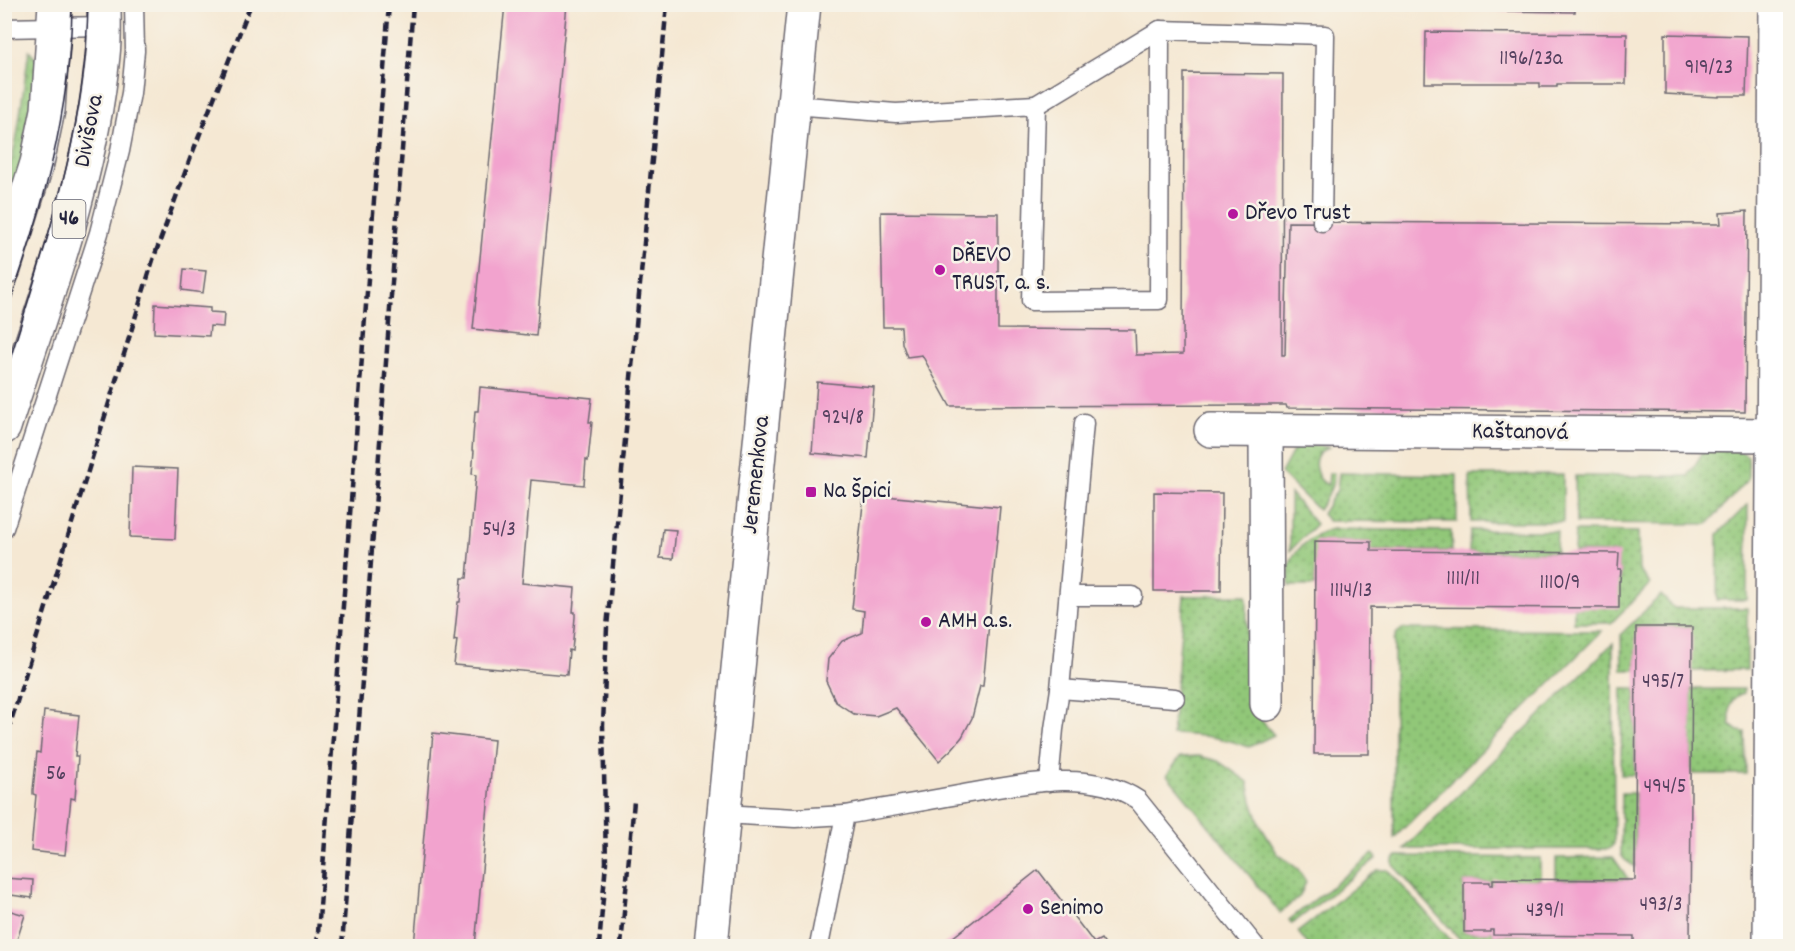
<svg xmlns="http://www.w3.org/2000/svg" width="1795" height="951" viewBox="0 0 1795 951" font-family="Dekko,sans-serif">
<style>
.grass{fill:url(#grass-dots);stroke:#5a745a;stroke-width:1.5}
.building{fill:#f2a3ce}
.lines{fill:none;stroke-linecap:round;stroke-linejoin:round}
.service-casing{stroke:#6c6770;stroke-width:21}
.minor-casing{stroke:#6c6770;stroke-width:36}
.tertiary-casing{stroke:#6c6770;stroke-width:36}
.primary-casing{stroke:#6c6770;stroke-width:36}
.service{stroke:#fff;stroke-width:18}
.minor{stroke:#fff;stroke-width:33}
.tertiary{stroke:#fff;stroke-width:33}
.primary{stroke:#fff;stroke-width:33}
.tram{stroke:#22223b;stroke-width:1.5}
.rail{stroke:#22223b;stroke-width:4.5;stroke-dasharray:9 4.5;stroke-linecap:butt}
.poi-dot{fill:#b5179e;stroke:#f7f3e8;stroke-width:2}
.labels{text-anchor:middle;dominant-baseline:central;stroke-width:5;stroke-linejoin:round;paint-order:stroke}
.number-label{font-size:21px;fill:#564260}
.shield{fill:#f7f3e8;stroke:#62616f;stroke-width:1.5}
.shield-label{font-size:22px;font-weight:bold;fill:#22223b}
.street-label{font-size:24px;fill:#22223b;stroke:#f7f3e8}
.poi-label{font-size:24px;fill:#22223b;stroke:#f7f3e8;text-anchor:start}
</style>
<defs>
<pattern id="grass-dots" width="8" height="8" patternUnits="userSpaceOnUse" patternTransform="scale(1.5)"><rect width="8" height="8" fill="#91c778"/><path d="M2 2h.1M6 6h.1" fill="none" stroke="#76a164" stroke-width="1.8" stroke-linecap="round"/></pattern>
</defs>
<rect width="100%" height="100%" fill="#f7f3e8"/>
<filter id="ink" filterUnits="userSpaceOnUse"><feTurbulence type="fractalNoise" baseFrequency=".0167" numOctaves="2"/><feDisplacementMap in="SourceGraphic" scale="12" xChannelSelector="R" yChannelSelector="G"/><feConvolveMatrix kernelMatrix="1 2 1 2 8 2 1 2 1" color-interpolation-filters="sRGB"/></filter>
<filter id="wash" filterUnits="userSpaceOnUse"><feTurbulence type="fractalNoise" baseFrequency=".008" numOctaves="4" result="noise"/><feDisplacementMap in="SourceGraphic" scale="24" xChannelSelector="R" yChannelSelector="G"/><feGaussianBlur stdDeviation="1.35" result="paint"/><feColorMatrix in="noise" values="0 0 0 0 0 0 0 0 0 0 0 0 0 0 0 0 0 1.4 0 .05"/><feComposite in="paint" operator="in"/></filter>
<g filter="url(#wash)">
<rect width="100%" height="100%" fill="#f5e8d3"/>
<g class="grass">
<path d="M29,51l9,10 1,25 -34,151v-48l12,-53z"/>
<path d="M1301,444l28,3c-1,1 -8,4 -9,5 -9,9 -4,28 8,33l1,-12h5c0,15 -8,25 -16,37l-37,-37 13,-24z"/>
<path d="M1705,449c16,0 30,-2 43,7v23l-40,45 -132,-1 -1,-47h113z"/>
<path d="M1339,473l118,2v47l-129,-1 -6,-7 15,-24z"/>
<path d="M1563,474v48h-92l-1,-47z"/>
<path d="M1290,493l26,31 -26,27z"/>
<path d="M1748,504l-1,96h-30l1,-66z"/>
<path d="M1332,529l119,2 1,20h-81l-1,-9 -54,-1 -1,45h-26c0,-8 -1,-18 2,-25 6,-15 26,-28 41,-32z"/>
<path d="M1470,530l87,1 -1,21h-87z"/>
<path d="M1575,531l63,1 1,38 11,14 -39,39h-37v-15l46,-27 1,-11 -3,-1v-16l-44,-1z"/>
<path d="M1247,595v108l27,32 -25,12c-29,-10 -46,-12 -77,-13l12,-138z"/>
<path d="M1661,595l13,13h73v62l-56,1v-44h-54l-1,43h-14l-1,-36z"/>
<path d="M1402,629l200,2 -208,207v-198l3,-7z"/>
<path d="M1613,643l1,201 -5,5h-205z"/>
<path d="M1622,689h14l-1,86h-14z"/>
<path d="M1691,689h53v4c-17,4 -14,18 -14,32l8,6 7,1 1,42h-55z"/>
<path d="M1199,756l19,5 30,21 4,19 8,24 17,28 21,16 8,13 -6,14 -20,17 -113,-138 13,-18z"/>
<path d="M1621,793h14v74l-10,-7 -4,-5z"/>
<path d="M1373,854l4,4 -85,66 -3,-4z"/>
<path d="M1397,856l143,2v21l-47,6h-3v-3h-26v50h25l1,-2h3v5h44v11h-71l-73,-81v-5z"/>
<path d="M1613,857l16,23 -73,-1v-21z"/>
<path d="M1377,870h11l68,76h-147l-11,-14z"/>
</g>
<g id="blocks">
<g class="building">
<path d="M505,4h62l-31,332 -63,-7z"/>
<path d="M1420,4h155v8l-155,-2z"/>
<path d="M1426,32l201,2 -1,50h-69v3h-17v-4h-115z"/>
<path d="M1665,34l83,2 -2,60h-27v1l-54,-3z"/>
<path d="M1184,73l99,1 -1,281h3l3,-133 433,2 -1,-11 27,-2 -2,201 -458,-4 -1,-3 -336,1 -28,-51 -15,2 -5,-14 -1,-16h-18l-2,-115 117,1v116l137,1 1,25 47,-1z"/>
<path d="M184,269l22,2 -3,22 -21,-3z"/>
<path d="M155,304l55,4v4l14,1 -1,14 -13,-1 -1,10 -55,-3z"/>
<path d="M817,382l57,5 -6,71 -56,-5z"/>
<path d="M480,387l112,11 -3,24h3l-4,39 -2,-1 -2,25 -53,-5 -9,103 53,5 -2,24h2v5l-3,34 -3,-1 -2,25 -113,-10 3,-25 -3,1 4,-39h2l2,-24h5l9,-103 -4,-1 2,-23 -2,-1 3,-39h3z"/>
<path d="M132,467l46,2 -3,70 -45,-2z"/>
<path d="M1154,492l68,1 -1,98h-67z"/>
<path d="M864,494l136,13 -17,179h-3l-8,32 -10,19 -10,12 -13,12 -43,-53 -20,8 -22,-2 -18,-12 -10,-21 2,-22 14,-18 20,-8 2,-22 -12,-2z"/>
<path d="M663,529l13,1 -3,29 -13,-1z"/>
<path d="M1315,541l56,1v9l248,2 -1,16h3l-1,12h-1v27l-249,-1 -1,147h-55z"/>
<path d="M1636,627h56l-2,319 -56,-1v-9l-141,-1v-5h-3v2h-26v-50h26v3h3v-6l142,1z"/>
<path d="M44,711l35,4 -4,41h3l-3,43 -4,-1 -6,57 -34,-4 5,-56 -3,-1v-4l4,-38 3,1z"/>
<path d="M433,733l61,7 -19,206h-61z"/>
<path d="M1038,870l56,73 7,-4 5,7h-164z"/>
<path d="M4,878l29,2 -1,18 -28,-4z"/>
<path d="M4,909l21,6 -10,31h-11z"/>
</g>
</g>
</g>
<g filter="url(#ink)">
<use href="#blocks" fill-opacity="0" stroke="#6c6770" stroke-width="1.5"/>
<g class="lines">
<g class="service-casing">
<g id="service">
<path d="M4,28l100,-2"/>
<path d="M793,105l103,8 140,-8 -5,196 128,-1 1,-270 165,5 -3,187"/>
<path d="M1036,105l124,-75"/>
<path d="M4,528l95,-295 21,-82 11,-58 4,-42 -1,-47"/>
<path d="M1069,596h64"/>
<path d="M1060,689l115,9"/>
<path d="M1049,782l5,-53 6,-40 24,-266"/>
<path d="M724,814l71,4 50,-3"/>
<path d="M819,946l26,-131c38,-7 76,-13 113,-20 55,-9 131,-29 180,5l117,146"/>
</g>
</g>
<g class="minor-casing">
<g id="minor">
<path d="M1211,430l563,5"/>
<path d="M1266,431l1,273"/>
<path d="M1770,946l6,-942"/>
</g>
</g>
<g class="tertiary-casing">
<path id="tertiary" d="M711,946l60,-616 33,-326"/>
</g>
<g class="primary-casing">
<g id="primary">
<path d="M4,269l33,-106 11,-53 7,-106"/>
<path d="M4,427c39,-122 87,-244 99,-372 2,-17 1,-34 1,-51"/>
</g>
</g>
<use href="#service" class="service"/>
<use href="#minor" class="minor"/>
<use href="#tertiary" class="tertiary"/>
<use href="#primary" class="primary"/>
<g class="tram">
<path d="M4,319c37,-102 67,-206 68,-315"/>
<path d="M4,379c38,-125 82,-242 84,-375"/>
</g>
<g class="rail">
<path d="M4,744l149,-484 37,-101 61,-155"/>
<path d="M317,946l72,-942"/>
<path d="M342,946l71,-942"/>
<path d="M599,946l7,-84 -3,-137 4,-98 60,-623"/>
<path d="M621,946l13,-145"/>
</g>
</g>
</g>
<g class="poi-dot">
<circle cx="1233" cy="214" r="6"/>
<circle cx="940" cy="270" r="6"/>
<rect x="805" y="486" width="12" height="12" rx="3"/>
<circle cx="926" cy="622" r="6"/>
<circle cx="1028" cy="909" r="6"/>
</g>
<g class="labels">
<g class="number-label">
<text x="1531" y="60">1196/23a</text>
<text x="1709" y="69">919/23</text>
<text x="843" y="419">924/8</text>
<text x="499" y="531">54/3</text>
<text x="1463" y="580">1111/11</text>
<text x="1560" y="584">1110/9</text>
<text x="1351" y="592">1114/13</text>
<text x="1663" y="683">495/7</text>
<text x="56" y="775">56</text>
<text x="1665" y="788">494/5</text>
<text x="1661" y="906">493/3</text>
<text x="1545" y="912">439/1</text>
</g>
<rect class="shield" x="52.5" y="200" width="33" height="38" rx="4.5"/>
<g class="shield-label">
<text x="69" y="219">46</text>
</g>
<g class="street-label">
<text transform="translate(90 131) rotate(-79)">Divišova</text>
<text transform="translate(1520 433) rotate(1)">Kaštanová</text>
<text transform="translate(757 475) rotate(-84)">Jeremenkova</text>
</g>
<g class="poi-label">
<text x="1245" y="214">Dřevo Trust</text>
<text x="952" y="256">DŘEVO<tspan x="952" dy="28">TRUST, a. s.</tspan></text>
<text x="823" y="492">Na Špici</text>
<text x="938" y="622">AMH a.s.</text>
<text x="1040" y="909">Senimo</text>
</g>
</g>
<rect width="1795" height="951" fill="none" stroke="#f7f3e8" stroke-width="24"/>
</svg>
